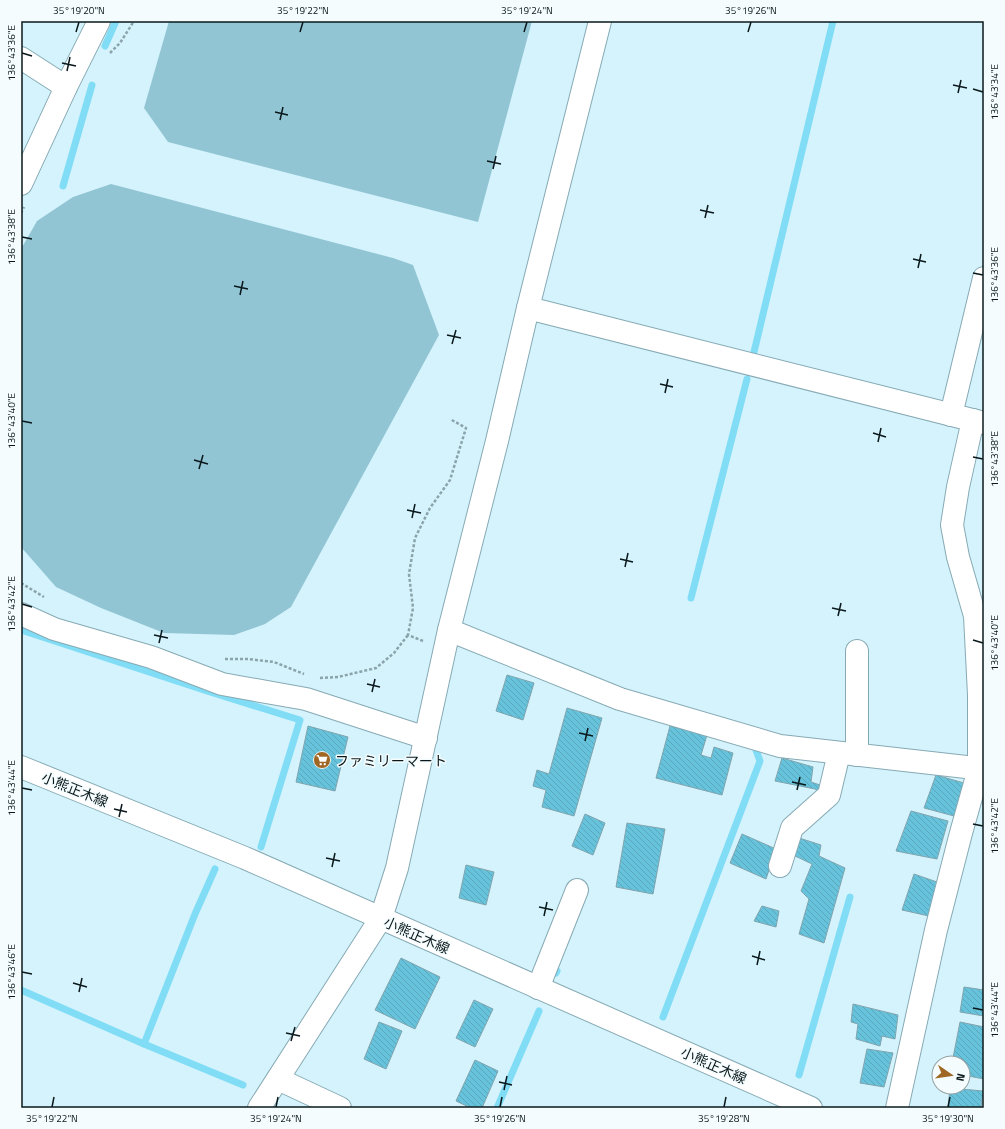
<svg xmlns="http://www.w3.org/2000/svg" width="1005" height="1129" viewBox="0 0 1005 1129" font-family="'Titillium Web','Noto Sans JP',sans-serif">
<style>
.park{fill:#92c5d4}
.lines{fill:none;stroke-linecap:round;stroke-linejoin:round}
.stream{stroke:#81ddf5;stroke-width:7}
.building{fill:url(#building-back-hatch);stroke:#80a4ae}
.street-casing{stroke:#86aab4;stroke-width:24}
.secondary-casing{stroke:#86aab4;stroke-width:24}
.path{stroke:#8ba3aa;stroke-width:2.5;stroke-dasharray:3 2;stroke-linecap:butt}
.street{stroke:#fff;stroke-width:22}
.secondary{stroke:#fff;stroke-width:22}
.ticks{fill:none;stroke:#0a181b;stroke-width:1.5}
.labels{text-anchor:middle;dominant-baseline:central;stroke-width:3;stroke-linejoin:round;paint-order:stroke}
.poi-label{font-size:14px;fill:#0a181b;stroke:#f4fcfe;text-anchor:start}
.street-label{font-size:14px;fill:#0a181b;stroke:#f4fcfe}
.neatline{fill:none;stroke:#0a181b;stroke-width:1.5}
.ticks-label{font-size:10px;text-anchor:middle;fill:#0a181b}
</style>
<defs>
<pattern id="building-back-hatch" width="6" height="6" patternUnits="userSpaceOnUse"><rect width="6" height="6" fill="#67c3db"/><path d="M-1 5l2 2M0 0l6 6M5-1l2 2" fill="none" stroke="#58a7bb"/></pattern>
</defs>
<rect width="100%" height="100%" fill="#d5f3fc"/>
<g class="park">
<path d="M169,21h363l-54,201 -310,-80 -24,-34z"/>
<path d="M111,184l282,74 20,7 26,70 -148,272 -26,17 -31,11 -70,-2 -63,-25 -45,-21 -35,-40v-298l16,-28 36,-24z"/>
</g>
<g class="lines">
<g class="stream">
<path d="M105,46l11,-25"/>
<path d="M63,186l29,-101"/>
<path d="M754,352l79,-331"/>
<path d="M691,598l56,-219"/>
<path d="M21,630l186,61 93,29 -39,127"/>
<path d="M215,869l-20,45 -51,130 99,41"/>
<path d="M556,973l1,-2"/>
<path d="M21,990l123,54"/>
<path d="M663,1017l97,-256 -4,-11"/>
<path d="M799,1075l51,-178"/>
<path d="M497,1108l42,-97"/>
</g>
</g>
<g class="building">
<path d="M507,675l27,8 -11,37 -27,-9z"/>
<path d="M567,708l35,10 -28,98 -32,-9 4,-17 -13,-4 4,-16 12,4z"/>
<path d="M308,726l40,11 -13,54 -39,-9z"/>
<path d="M670,726l37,9 -6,20 10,3 3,-11 19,6 -11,42 -66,-17z"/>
<path d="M782,758l31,9 -2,15 9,3 -1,7 -4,-3 -40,-8z"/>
<path d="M936,775l28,8 -10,33 -30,-8z"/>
<path d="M911,811l37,10 -11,38 -41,-8z"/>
<path d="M585,814l20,9 -12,32 -21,-9z"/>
<path d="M627,823l38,6 -12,65 -37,-7z"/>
<path d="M742,834l34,15 -10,30 -36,-16z"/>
<path d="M796,837l25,8 -2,11 26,12 -21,75 -25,-9 10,-35 -8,-8 11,-27 -21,-10z"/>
<path d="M466,865l28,7 -8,33 -27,-7z"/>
<path d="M914,874l23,8 -8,34 -27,-6z"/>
<path d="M762,906l17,5 -3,16 -22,-6z"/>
<path d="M401,958l39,19 -25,52 -40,-19z"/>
<path d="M964,987l20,3v26l-24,-4z"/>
<path d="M474,1000l19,9 -18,38 -19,-9z"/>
<path d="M853,1004l45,11 -3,24 -13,-3 -2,10 -24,-7 2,-15 -7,-2z"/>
<path d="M379,1022l23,9 -16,38 -22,-10z"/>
<path d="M960,1022l24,5v52l-21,-4v-12h-11z"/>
<path d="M867,1049l26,4 -9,34 -24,-4z"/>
<path d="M475,1060l23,11 -16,37h-11l-15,-7z"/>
<path d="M950,1088l33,3 -2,17h-33z"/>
</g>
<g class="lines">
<g class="street-casing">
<g id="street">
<path d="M21,58l45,29"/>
<path d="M21,184l45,-97 33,-66"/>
<path d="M528,308l456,115"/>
<path d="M951,415l33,-137"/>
<path d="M21,614l33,15 97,28 71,27 84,15 120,39"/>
<path d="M449,630l171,69 160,47 204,23"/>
<path d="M857,651v104"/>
<path d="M780,866l12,-38 37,-33 10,-42"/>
<path d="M538,988l39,-98"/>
<path d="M278,1079l62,29"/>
<path d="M897,1108l39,-178 25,-97 18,-64v-74l-4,-79 -17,-59 -6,-32 6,-38 15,-67"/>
</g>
</g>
<g class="secondary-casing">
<g id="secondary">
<path d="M21,767l224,91 566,250"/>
<path d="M259,1108l122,-190 16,-50 52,-238 48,-189 31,-133 72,-287"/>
</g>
</g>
<g class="path">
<path d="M110,53l10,-10 14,-22"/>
<path d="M21,213l3,-6"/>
<path d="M21,583l23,14"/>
<path d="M423,641l-15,-6 5,-27 -4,-34 6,-36 15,-30 20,-28 16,-52 -16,-9"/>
<path d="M225,659h23l26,3 30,12"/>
<path d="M320,678l18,-1 38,-9 18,-15 14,-18"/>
</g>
<use href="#street" class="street"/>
<use href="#secondary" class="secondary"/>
</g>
<path class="ticks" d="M76,32l3,-10M300,32l3,-10M524,32l3,-10M748,32l3,-10M22,53l10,3M62,63l14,3M67,71l3,-14M953,85l14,3M973,89l10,3M958,93l3,-13M275,112l13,3M280,120l3,-13M487,161l14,3M493,169l3,-13M700,210l14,3M705,218l3,-13M22,237l10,2M913,259l13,3M918,268l3,-14M973,273l10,2M234,286l14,3M240,295l3,-14M447,335l14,3M452,344l4,-14M660,384l13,3M665,393l3,-14M22,421l10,2M873,433l13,4M878,442l3,-14M973,457l10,2M194,460l14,4M199,469l4,-14M407,510l14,3M412,518l3,-14M620,559l13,3M625,567l3,-14M22,604l10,3M832,608l14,3M838,616l3,-13M154,635l14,3M973,640l10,3M159,643l3,-13M367,684l13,3M372,692l3,-13M579,733l14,3M585,741l3,-13M792,782l14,3M22,788l10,2M797,790l3,-13M114,809l13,3M119,817l3,-13M973,824l10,2M326,858l14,3M332,867l3,-14M539,907l14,3M544,916l3,-14M752,956l13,4M757,965l3,-14M22,972l10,2M73,983l14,4M79,992l3,-14M973,1008l10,2M286,1033l14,3M291,1041l4,-14M499,1082l13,3M504,1090l3,-14M52,1107l2,-10M276,1107l2,-10M500,1107l2,-10M724,1107l2,-10M948,1107l2,-10"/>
<defs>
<g id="supermarket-disc" transform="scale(0.9)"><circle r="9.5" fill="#9f6723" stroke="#f4fcfe"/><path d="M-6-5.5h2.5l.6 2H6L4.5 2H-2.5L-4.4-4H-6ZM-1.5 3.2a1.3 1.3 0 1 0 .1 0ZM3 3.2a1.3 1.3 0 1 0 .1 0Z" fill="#fff"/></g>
</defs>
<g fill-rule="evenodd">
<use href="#supermarket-disc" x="322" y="760"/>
</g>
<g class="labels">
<g class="poi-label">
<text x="335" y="760">ファミリーマート</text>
</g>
<g class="street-label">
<text transform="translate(75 789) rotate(22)">小熊正木線</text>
<text transform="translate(417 935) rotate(24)">小熊正木線</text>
<text transform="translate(714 1065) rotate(24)">小熊正木線</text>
</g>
</g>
<rect width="1005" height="1129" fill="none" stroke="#f4fcfe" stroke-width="44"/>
<g transform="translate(951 1075) rotate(103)"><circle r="19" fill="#f4fcfe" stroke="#96a1a3"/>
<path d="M0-3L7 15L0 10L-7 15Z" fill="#9f6723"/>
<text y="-6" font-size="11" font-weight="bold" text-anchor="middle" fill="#0a181b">N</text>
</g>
<rect x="22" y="22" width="961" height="1085" class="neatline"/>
<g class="ticks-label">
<text x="79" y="14">35°19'20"N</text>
<text x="303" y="14">35°19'22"N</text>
<text x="527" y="14">35°19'24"N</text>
<text x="751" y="14">35°19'26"N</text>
<text transform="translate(11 53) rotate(-90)" y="4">136°43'36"E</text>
<text transform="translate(994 92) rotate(-90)" y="4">136°43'34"E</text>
<text transform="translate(11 237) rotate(-90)" y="4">136°43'38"E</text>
<text transform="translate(994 275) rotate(-90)" y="4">136°43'36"E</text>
<text transform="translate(11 421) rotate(-90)" y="4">136°43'40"E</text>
<text transform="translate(994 459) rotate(-90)" y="4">136°43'38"E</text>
<text transform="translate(11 604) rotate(-90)" y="4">136°43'42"E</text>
<text transform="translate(994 643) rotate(-90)" y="4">136°43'40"E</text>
<text transform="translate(11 788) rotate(-90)" y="4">136°43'44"E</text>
<text transform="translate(994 826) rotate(-90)" y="4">136°43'42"E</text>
<text transform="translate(11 972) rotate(-90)" y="4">136°43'46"E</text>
<text transform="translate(994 1010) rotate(-90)" y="4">136°43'44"E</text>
<text x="52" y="1122">35°19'22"N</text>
<text x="276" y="1122">35°19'24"N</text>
<text x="500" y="1122">35°19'26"N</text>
<text x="724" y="1122">35°19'28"N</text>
<text x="948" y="1122">35°19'30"N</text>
</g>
</svg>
